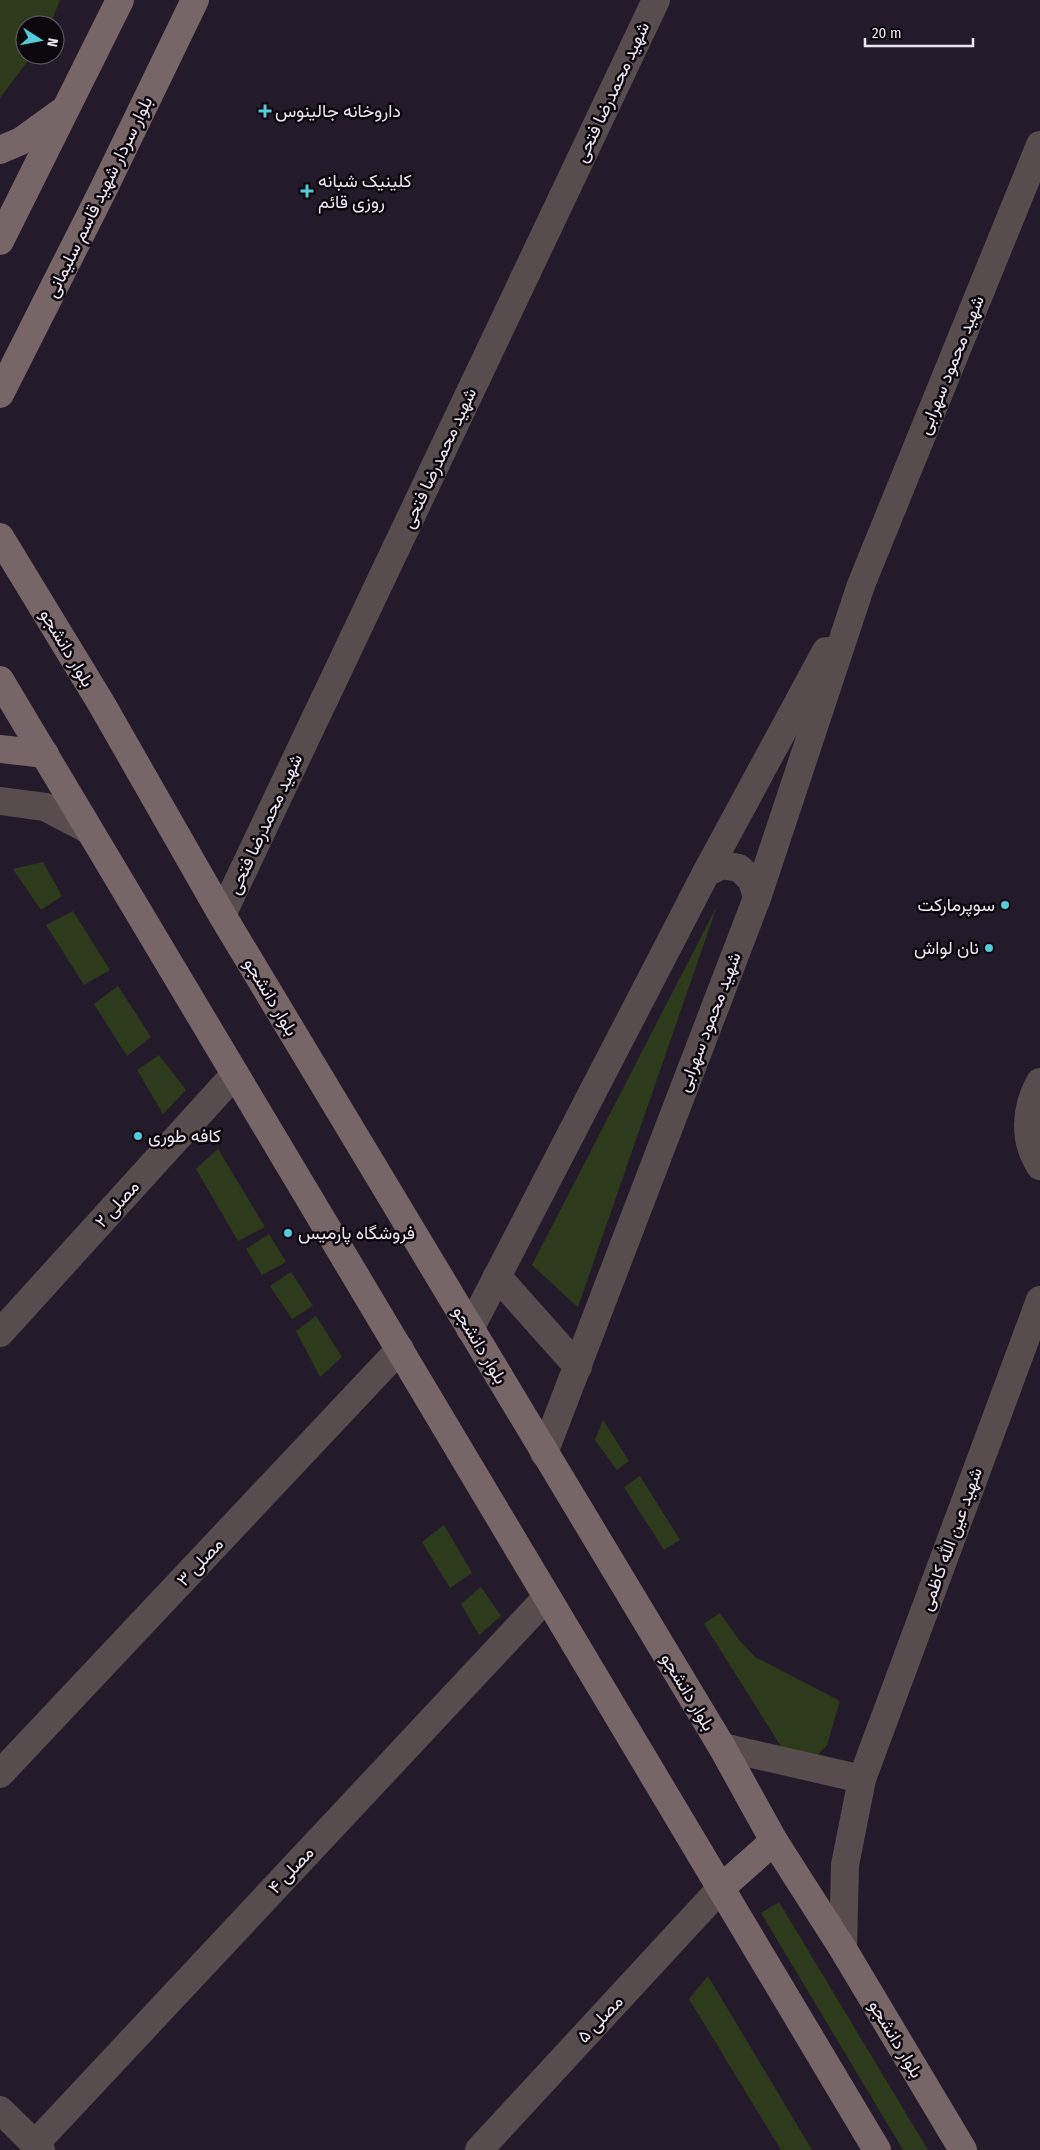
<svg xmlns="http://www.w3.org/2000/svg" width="1040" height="2150" viewBox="0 0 1040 2150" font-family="'Fira Sans Condensed',Vazirmatn,sans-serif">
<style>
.green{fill:#2e3a1c}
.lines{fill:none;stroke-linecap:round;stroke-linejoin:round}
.minor{stroke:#574d4e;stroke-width:28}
.tertiary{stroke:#574d4e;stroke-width:28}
.secondary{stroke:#776668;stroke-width:28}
.poi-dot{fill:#52ccd6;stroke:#0b070d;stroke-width:2}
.labels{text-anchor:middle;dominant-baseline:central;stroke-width:5;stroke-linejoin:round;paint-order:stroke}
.street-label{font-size:18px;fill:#ece6f1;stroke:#0b070d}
.poi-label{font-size:18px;fill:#ece6f1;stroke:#0b070d;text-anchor:start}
</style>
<rect width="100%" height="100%" fill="#241b2a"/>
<g class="green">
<path d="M0,0h60l-10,25h-25v30h7l-32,43z"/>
<path d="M43,862l19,34 -21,14 -28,-41z"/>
<path d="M717,906l-139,401 -46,-42z"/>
<path d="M73,911l37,59 -26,15 -38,-60z"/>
<path d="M118,986l33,51 -24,19 -33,-52z"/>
<path d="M159,1055l27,35 -23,24 -26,-44z"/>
<path d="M218,1149l47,78 -27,14 -42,-72z"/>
<path d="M269,1234l17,28 -24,13 -16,-26z"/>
<path d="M291,1272l22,34 -21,13 -22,-33z"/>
<path d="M316,1316l26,41 -22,20 -24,-46z"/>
<path d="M603,1420l26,41 -12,9 -22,-30z"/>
<path d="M640,1476l40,64 -16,10 -40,-63z"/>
<path d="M444,1525l28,48 -22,15 -28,-46z"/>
<path d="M481,1587l20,29 -22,19 -18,-31z"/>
<path d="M720,1613l19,27 16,17 85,44 -13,44 -14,15 -28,-7 -81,-129z"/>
<path d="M779,1902l149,248h-25l-142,-237z"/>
<path d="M708,1976l104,174h-31l-92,-151z"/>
</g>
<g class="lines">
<g class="minor">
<path d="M0,801l45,6 44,23"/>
<path d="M706,873l16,-8 17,3 13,12 5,18"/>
<path d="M222,915l434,-915"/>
<path d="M1040,1082c-15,27 -17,57 0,84"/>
<path d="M497,1276l81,91"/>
<path d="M470,1329l236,-456 120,-222"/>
<path d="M0,1333l235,-259"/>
<path d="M544,1453l213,-555 104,-313 179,-440"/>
<path d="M722,1747l140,32"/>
<path d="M0,1774l400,-425"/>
<path d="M843,1949l2,-84 17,-86 178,-479"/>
<path d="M0,2110l41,40"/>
<path d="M35,2144l512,-547"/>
</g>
<path class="tertiary" d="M479,2150l242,-262"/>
<g class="secondary">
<path d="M0,150l21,-9 43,-31"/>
<path d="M0,241l120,-241"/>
<path d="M0,394l103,-204 92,-190"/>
<path d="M0,537l101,166 121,212 500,832 52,94 69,108 120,201"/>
<path d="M0,680l877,1470"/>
<path d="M0,749l45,5"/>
<path d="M721,1888l53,-47"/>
</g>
</g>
<g class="poi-dot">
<path d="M262.5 103.5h5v5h5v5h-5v5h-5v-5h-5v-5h5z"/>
<path d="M304.5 183.5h5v5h5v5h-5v5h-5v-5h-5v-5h5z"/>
<circle cx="1005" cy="905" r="5"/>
<circle cx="989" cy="948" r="5"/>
<circle cx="138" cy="1136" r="5"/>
<circle cx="288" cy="1233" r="5"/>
</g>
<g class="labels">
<g class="street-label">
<text transform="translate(612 92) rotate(-65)">شهید محمدرضا فتحی</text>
<text transform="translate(99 197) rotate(-64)">بلوار سردار شهید قاسم سلیمانی</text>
<text transform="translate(951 365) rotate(-68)">شهید محمود سهرابی</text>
<text transform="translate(439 458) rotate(-65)">شهید محمدرضا فتحی</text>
<text transform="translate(67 648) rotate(59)">بلوار دانشجو</text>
<text transform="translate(265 824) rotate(-65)">شهید محمدرضا فتحی</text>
<text transform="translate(271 997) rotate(59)">بلوار دانشجو</text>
<text transform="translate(709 1022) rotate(-69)">شهید محمود سهرابی</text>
<text transform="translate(117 1204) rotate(-48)">مصلی ۲</text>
<text transform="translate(480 1345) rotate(59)">بلوار دانشجو</text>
<text transform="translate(951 1539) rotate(-70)">شهید عین الله کاظمی</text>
<text transform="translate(200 1562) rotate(-47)">مصلی ۳</text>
<text transform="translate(688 1692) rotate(59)">بلوار دانشجو</text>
<text transform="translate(291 1870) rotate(-47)">مصلی ۴</text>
<text transform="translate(600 2019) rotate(-47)">مصلی ۵</text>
<text transform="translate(896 2039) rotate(59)">بلوار دانشجو</text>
</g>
<g class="poi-label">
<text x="275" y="111">داروخانه جالینوس</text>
<text x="318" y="181">کلینیک شبانه<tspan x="318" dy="21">روزى قائم</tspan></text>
<text x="995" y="905" text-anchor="end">سوپرمارکت</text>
<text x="979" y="948" text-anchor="end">نان لواش</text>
<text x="148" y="1136">کافه طوری</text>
<text x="298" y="1233">فروشگاه پارمیس</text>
</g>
</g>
<g transform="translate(40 40) rotate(101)"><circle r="24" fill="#0b070d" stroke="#656068"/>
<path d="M0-4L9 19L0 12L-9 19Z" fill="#52ccd6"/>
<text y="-8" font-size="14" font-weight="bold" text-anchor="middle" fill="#ece6f1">N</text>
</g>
<path d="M865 38v8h108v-8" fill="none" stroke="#ece6f1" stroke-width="2.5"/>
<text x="872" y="38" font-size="15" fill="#ece6f1" stroke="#0b070d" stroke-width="4" paint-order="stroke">20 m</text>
</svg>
